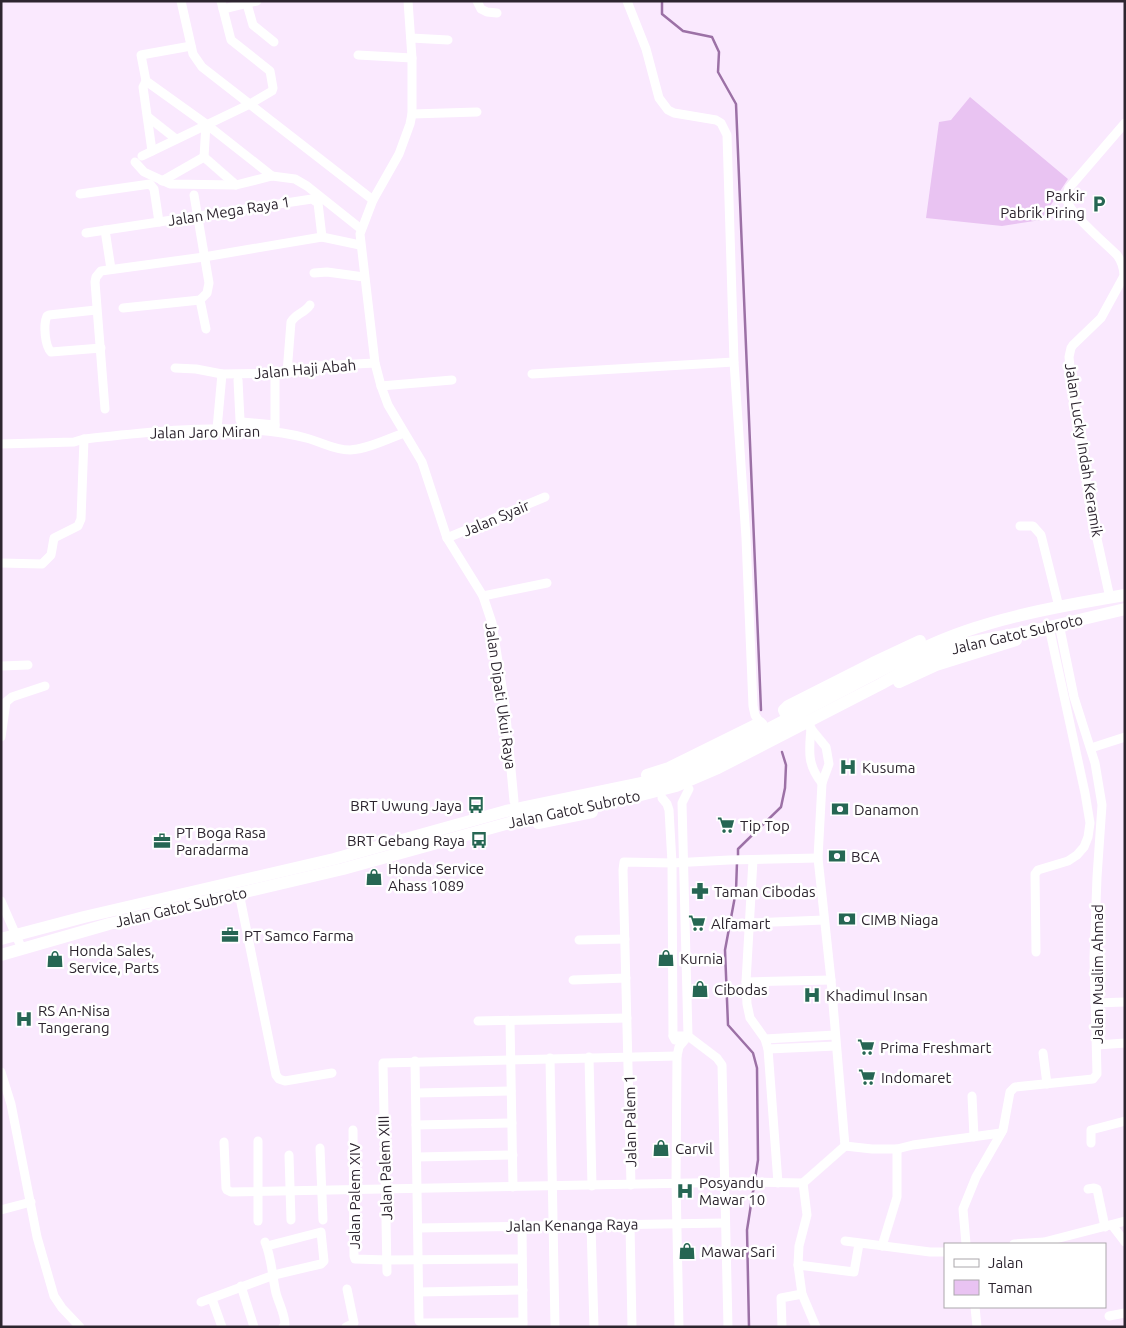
<svg xmlns="http://www.w3.org/2000/svg" width="1126" height="1328" viewBox="0 0 1126 1328" font-family="Ubuntu,sans-serif">
<style>
.green{fill:#e9c3f2}
.lines{fill:none;stroke-linecap:round;stroke-linejoin:round}
.stream{stroke:#9c71a6;stroke-width:2.5}
.minor{stroke:#fff;stroke-width:9}
.highway{stroke:#fff;stroke-width:12}
.labels{text-anchor:middle;dominant-baseline:central;stroke-width:5;stroke-linejoin:round;paint-order:stroke}
.poi-label{font-size:15px;fill:#2d252f;stroke:#fff;text-anchor:start}
.street-label{font-size:15px;fill:#2d252f;stroke:#fff}
</style>
<rect width="100%" height="100%" fill="#fae9fe"/>
<path class="green" d="M970,97l98,82 -27,41 -39,6 -76,-8 13,-96 12,-2z"/>
<g class="lines">
<g class="stream">
<path d="M662,1v13l21,17 29,6 7,15 -1,20 18,32 25,606"/>
<path d="M738,857v-8l43,-42 4,-19 1,-23 -4,-13"/>
<path d="M737,862l-1,29 -11,59 3,75 25,28 4,15 1,92 -11,70 2,97"/>
</g>
<g class="minor">
<path d="M181,1l12,53 9,13 171,133"/>
<path d="M408,1l4,57v56l-2,10 -11,30 -26,46 -13,34 15,129 6,23 7,19 34,57 25,76 36,58 9,27 13,83 9,95"/>
<path d="M477,1l4,8 6,3 10,1"/>
<path d="M627,1l19,48 13,49 9,12 6,3 42,7 5,3 6,12 7,227 12,176 7,168 2,9 5,8 3,1"/>
<path d="M247,4l6,21 21,17"/>
<path d="M223,9l34,-8"/>
<path d="M411,38l37,2"/>
<path d="M191,46l-50,9 5,26 60,43 66,52"/>
<path d="M358,55l54,3"/>
<path d="M146,81l-3,6 9,64"/>
<path d="M412,114l65,-2"/>
<path d="M148,117l28,22"/>
<path d="M142,156l108,-52 22,-13 1,-3 -3,-17 -39,-31 -10,-39"/>
<path d="M204,157l2,-33"/>
<path d="M135,162l9,10 26,12 66,1 36,-9 23,3 12,7 54,43"/>
<path d="M162,181l42,-24 32,28"/>
<path d="M80,194l70,-10 4,5 5,33"/>
<path d="M105,230l6,39"/>
<path d="M86,233l226,-34 6,4 4,34"/>
<path d="M314,273l13,-1 37,5"/>
<path d="M200,300l6,29"/>
<path d="M123,308l77,-8 7,-7 2,-10 -15,-88"/>
<path d="M96,310l-47,5 -2,1c-4,9 -2,30 4,36l50,-4"/>
<path d="M175,368l21,1 26,5 65,-1 21,-4 9,-3 58,-3"/>
<path d="M287,373l4,-51c5,-9 14,-9 19,-17"/>
<path d="M532,374l202,-12"/>
<path d="M238,380l2,40 2,2 33,3"/>
<path d="M381,386l71,-6"/>
<path d="M105,409l-10,-127 1,-5 5,-6 103,-14 118,-20 38,8"/>
<path d="M217,429l5,-55"/>
<path d="M275,429v-49"/>
<path d="M1,444l73,-2 10,-3c51,-5 103,-12 155,-10 23,1 45,3 67,9 16,4 27,12 44,12 18,-1 37,-11 54,-17"/>
<path d="M1020,526h13l8,9 18,72"/>
<path d="M447,538l98,-41"/>
<path d="M1,563l41,1 9,-9 3,-17 24,-12 3,-7 3,-80"/>
<path d="M483,596l64,-13"/>
<path d="M1110,598l-18,-82 -19,-118 -4,-41 2,-9 2,-3 28,-27 23,-42c0,-8 -2,-14 -7,-21 -11,-11 -44,-39 -49,-52 -2,-5 -1,-10 1,-15l56,-65"/>
<path d="M1,666l27,-1"/>
<path d="M803,719l23,28 3,17 -7,19 -4,75 13,122 14,166 -42,37 4,32 -8,31 -1,19 4,29 14,33"/>
<path d="M811,728c-2,23 -4,37 11,55"/>
<path d="M1,737l5,-35 6,-5 33,-11"/>
<path d="M1091,748l34,-11"/>
<path d="M662,798l5,6 2,6 3,53 1,173 2,4"/>
<path d="M753,860l-7,122 1,22 3,14 15,21 3,10 10,134"/>
<path d="M239,893l37,182 3,4 6,2 47,-8"/>
<path d="M1,901l21,48"/>
<path d="M750,923l74,-3"/>
<path d="M579,940l46,-1"/>
<path d="M1036,952l-1,-78 3,-4 30,-9 9,-6 7,-8 4,-10 2,-14 -5,-30 -36,-166"/>
<path d="M573,980l53,-2"/>
<path d="M746,982l85,-2"/>
<path d="M1095,1003l30,-1"/>
<path d="M478,1021l149,-3"/>
<path d="M510,1021l3,166"/>
<path d="M673,1036h15l29,22 5,7 6,262"/>
<path d="M765,1039l70,-4"/>
<path d="M1097,1045l28,-2"/>
<path d="M768,1049l68,-3"/>
<path d="M1043,1053l4,31"/>
<path d="M589,1057l3,129"/>
<path d="M550,1058l5,269"/>
<path d="M415,1061l4,260 3,2 101,-1"/>
<path d="M1,1072l10,32 26,133 17,59 8,12 18,19"/>
<path d="M416,1093l95,-2"/>
<path d="M972,1096l2,41"/>
<path d="M416,1125l96,-2"/>
<path d="M353,1130l1,126 1,3 32,1 135,-1"/>
<path d="M258,1141v80"/>
<path d="M224,1142l2,46 1,2 4,2 514,-10 58,1"/>
<path d="M1091,1143v-13l34,-9"/>
<path d="M845,1146l27,3h25l16,-4 88,-12"/>
<path d="M320,1148l3,72"/>
<path d="M289,1155l2,65"/>
<path d="M417,1157l96,-2"/>
<path d="M631,1185l-8,-315 1,-8 48,1 57,-3 89,-2"/>
<path d="M1088,1189l6,-1 3,1 8,38"/>
<path d="M1,1210l30,-8"/>
<path d="M630,1224l2,103"/>
<path d="M591,1225l3,102"/>
<path d="M1112,1225l13,17"/>
<path d="M522,1226l1,101"/>
<path d="M418,1228l307,-5"/>
<path d="M845,1241l85,11h15"/>
<path d="M265,1242c7,16 7,34 11,51 3,11 9,21 9,32l-2,2"/>
<path d="M966,1244l-3,-35 13,-32 27,-47 7,-38 5,-5 78,-8 4,-5 -3,-116 3,-81 5,-72 -7,-42 -21,-66 -15,-73"/>
<path d="M1014,1244l30,-2 81,-21"/>
<path d="M882,1246l15,-49v-48"/>
<path d="M798,1265l56,7 5,-28"/>
<path d="M387,1272l-4,-209 294,-7"/>
<path d="M241,1286l13,41"/>
<path d="M419,1292l104,-2"/>
<path d="M212,1299l10,28"/>
<path d="M201,1302l73,-27 47,-11 3,-3 -3,-29 -54,14"/>
<path d="M975,1307l2,20"/>
<path d="M1109,1316l16,-3"/>
<path d="M346,1327l8,-4 -7,-34"/>
<path d="M679,1327l-3,-143 1,-128 2,-9 9,-11 -6,-233 7,-14"/>
<path d="M782,1327l-1,-29 21,-4"/>
</g>
<g class="highway">
<path d="M899,682l37,-17 80,-25"/>
<path d="M789,721l-5,-11 4,-4 85,-43 47,-22"/>
<path d="M647,775l22,-7 91,-45"/>
<path d="M538,823l54,-11"/>
<path d="M1,939l83,-22 250,-58 172,-48 160,-33 15,-5 28,-13 211,-110c59,-30 139,-44 205,-55"/>
<path d="M1,955l108,-31 234,-55 217,-60 73,-12 43,-11 42,-18 163,-84 41,-23 36,-16 83,-16 84,-20"/>
</g>
</g>
<defs>
<g id="parking-bare" transform="scale(1.35)"><path d="M-3.5-5.5H1a3.5 3.5 0 0 1 0 7H-1V5.5H-3.5ZM-1-3.4V-.6H.8a1.4 1.4 0 0 0 0-2.8Z" fill="#266653" stroke="#fff" stroke-width="2.5" paint-order="stroke"/></g>
<g id="hospital-bare" transform="scale(1.35)"><path d="M-5-5h3v3.5h4V-5h3V5h-3V1.5h-4V5h-3Z" fill="#266653" stroke="#fff" stroke-width="2.5" paint-order="stroke"/></g>
<g id="bus-bare" transform="scale(1.35)"><path d="M-5-6H5V4H4V6H2V4H-2V6H-4V4H-5ZM-3.5-4V0h7V-4ZM-3.5 1.2v1.5H-2V1.2ZM2 1.2v1.5H3.5V1.2Z" fill="#266653" stroke="#fff" stroke-width="2.5" paint-order="stroke"/></g>
<g id="bank-bare" transform="scale(1.35)"><path d="M-6-4H6V4H-6ZM0-2.3a2.3 2.3 0 1 0 0 4.6a2.3 2.3 0 1 0 0-4.6Z" fill="#266653" stroke="#fff" stroke-width="2.5" paint-order="stroke"/></g>
<g id="supermarket-bare" transform="scale(1.35)"><path d="M-6-5.5h2.5l.6 2H6L4.5 2H-2.5L-4.4-4H-6ZM-1.5 3.2a1.3 1.3 0 1 0 .1 0ZM3 3.2a1.3 1.3 0 1 0 .1 0Z" fill="#266653" stroke="#fff" stroke-width="2.5" paint-order="stroke"/></g>
<g id="office-bare" transform="scale(1.35)"><path d="M-6-3h4V-5.5h4V-3h4V5H-6ZM-1-4.5V-3h2v-1.5ZM-6 0V1H6V0Z" fill="#266653" stroke="#fff" stroke-width="2.5" paint-order="stroke"/></g>
<g id="shop-bare" transform="scale(1.35)"><path d="M-5-2.5h2.3a2.7 3.5 0 0 1 5.4 0H5L5.5 6h-11ZM-1.5-2.5h3a1.5 2.3 0 0 0-3 0Z" fill="#266653" stroke="#fff" stroke-width="2.5" paint-order="stroke"/></g>
<g id="pharmacy-bare" transform="scale(1.35)"><path d="M-2-6h4v4h4v4h-4v4h-4v-4h-4v-4h4Z" fill="#266653" stroke="#fff" stroke-width="2.5" paint-order="stroke"/></g>
</defs>
<g fill-rule="evenodd">
<use href="#parking-bare" x="1099" y="204"/>
<use href="#hospital-bare" x="848" y="767"/>
<use href="#bus-bare" x="476" y="805"/>
<use href="#bank-bare" x="840" y="809"/>
<use href="#supermarket-bare" x="726" y="825"/>
<use href="#bus-bare" x="479" y="840"/>
<use href="#office-bare" x="162" y="841"/>
<use href="#bank-bare" x="837" y="856"/>
<use href="#shop-bare" x="374" y="877"/>
<use href="#pharmacy-bare" x="700" y="891"/>
<use href="#bank-bare" x="847" y="919"/>
<use href="#supermarket-bare" x="697" y="923"/>
<use href="#office-bare" x="230" y="935"/>
<use href="#shop-bare" x="666" y="958"/>
<use href="#shop-bare" x="55" y="959"/>
<use href="#shop-bare" x="700" y="989"/>
<use href="#hospital-bare" x="812" y="995"/>
<use href="#hospital-bare" x="24" y="1019"/>
<use href="#supermarket-bare" x="866" y="1047"/>
<use href="#supermarket-bare" x="867" y="1077"/>
<use href="#shop-bare" x="661" y="1148"/>
<use href="#hospital-bare" x="685" y="1191"/>
<use href="#shop-bare" x="687" y="1251"/>
</g>
<g class="labels">
<g class="poi-label">
<text x="1085" y="195" text-anchor="end">Parkir<tspan x="1085" dy="17">Pabrik Piring</tspan></text>
<text x="862" y="767">Kusuma</text>
<text x="462" y="805" text-anchor="end">BRT Uwung Jaya</text>
<text x="854" y="809">Danamon</text>
<text x="740" y="825">Tip Top</text>
<text x="176" y="832">PT Boga Rasa<tspan x="176" dy="17">Paradarma</tspan></text>
<text x="465" y="840" text-anchor="end">BRT Gebang Raya</text>
<text x="851" y="856">BCA</text>
<text x="388" y="868">Honda Service<tspan x="388" dy="17">Ahass 1089</tspan></text>
<text x="714" y="891">Taman Cibodas</text>
<text x="861" y="919">CIMB Niaga</text>
<text x="711" y="923">Alfamart</text>
<text x="244" y="935">PT Samco Farma</text>
<text x="69" y="950">Honda Sales,<tspan x="69" dy="17">Service, Parts</tspan></text>
<text x="680" y="958">Kurnia</text>
<text x="714" y="989">Cibodas</text>
<text x="826" y="995">Khadimul Insan</text>
<text x="38" y="1010">RS An-Nisa<tspan x="38" dy="17">Tangerang</tspan></text>
<text x="880" y="1047">Prima Freshmart</text>
<text x="881" y="1077">Indomaret</text>
<text x="675" y="1148">Carvil</text>
<text x="699" y="1182">Posyandu<tspan x="699" dy="17">Mawar 10</tspan></text>
<text x="701" y="1251">Mawar Sari</text>
</g>
<g class="street-label">
<text transform="translate(229 211) rotate(-9)">Jalan Mega Raya 1</text>
<text transform="translate(305 369) rotate(-5)">Jalan Haji Abah</text>
<text transform="translate(205 432) rotate(-1)">Jalan Jaro Miran</text>
<text transform="translate(1084 450) rotate(81)">Jalan Lucky Indah Keramik</text>
<text transform="translate(496 518) rotate(-23)">Jalan Syair</text>
<text transform="translate(1017 634) rotate(-13)">Jalan Gatot Subroto</text>
<text transform="translate(501 696) rotate(82)">Jalan Dipati Ukui Raya</text>
<text transform="translate(574 809) rotate(-12)">Jalan Gatot Subroto</text>
<text transform="translate(181 907) rotate(-13)">Jalan Gatot Subroto</text>
<text transform="translate(1097 974) rotate(-90)">Jalan Mualim Ahmad</text>
<text transform="translate(630 1121) rotate(-91)">Jalan Palem 1</text>
<text transform="translate(385 1168) rotate(-92)">Jalan Palem XIII</text>
<text transform="translate(354 1196) rotate(-90)">Jalan Palem XIV</text>
<text transform="translate(572 1225) rotate(-1)">Jalan Kenanga Raya</text>
</g>
</g>
<rect width="1126" height="1328" fill="none" stroke="#2d252f" stroke-width="5"/>
<rect x="944" y="1243" width="162" height="65" fill="#ffffff" stroke="#aba8ac"/>
<rect x="954" y="1259" width="25" height="8" fill="#ffffff" stroke="#aba8ac"/>
<text x="988" y="1268" font-size="15" fill="#2d252f">Jalan</text>
<rect x="954" y="1280" width="25" height="15" fill="#e9c3f2" stroke="#aba8ac"/>
<text x="988" y="1293" font-size="15" fill="#2d252f">Taman</text>
</svg>
